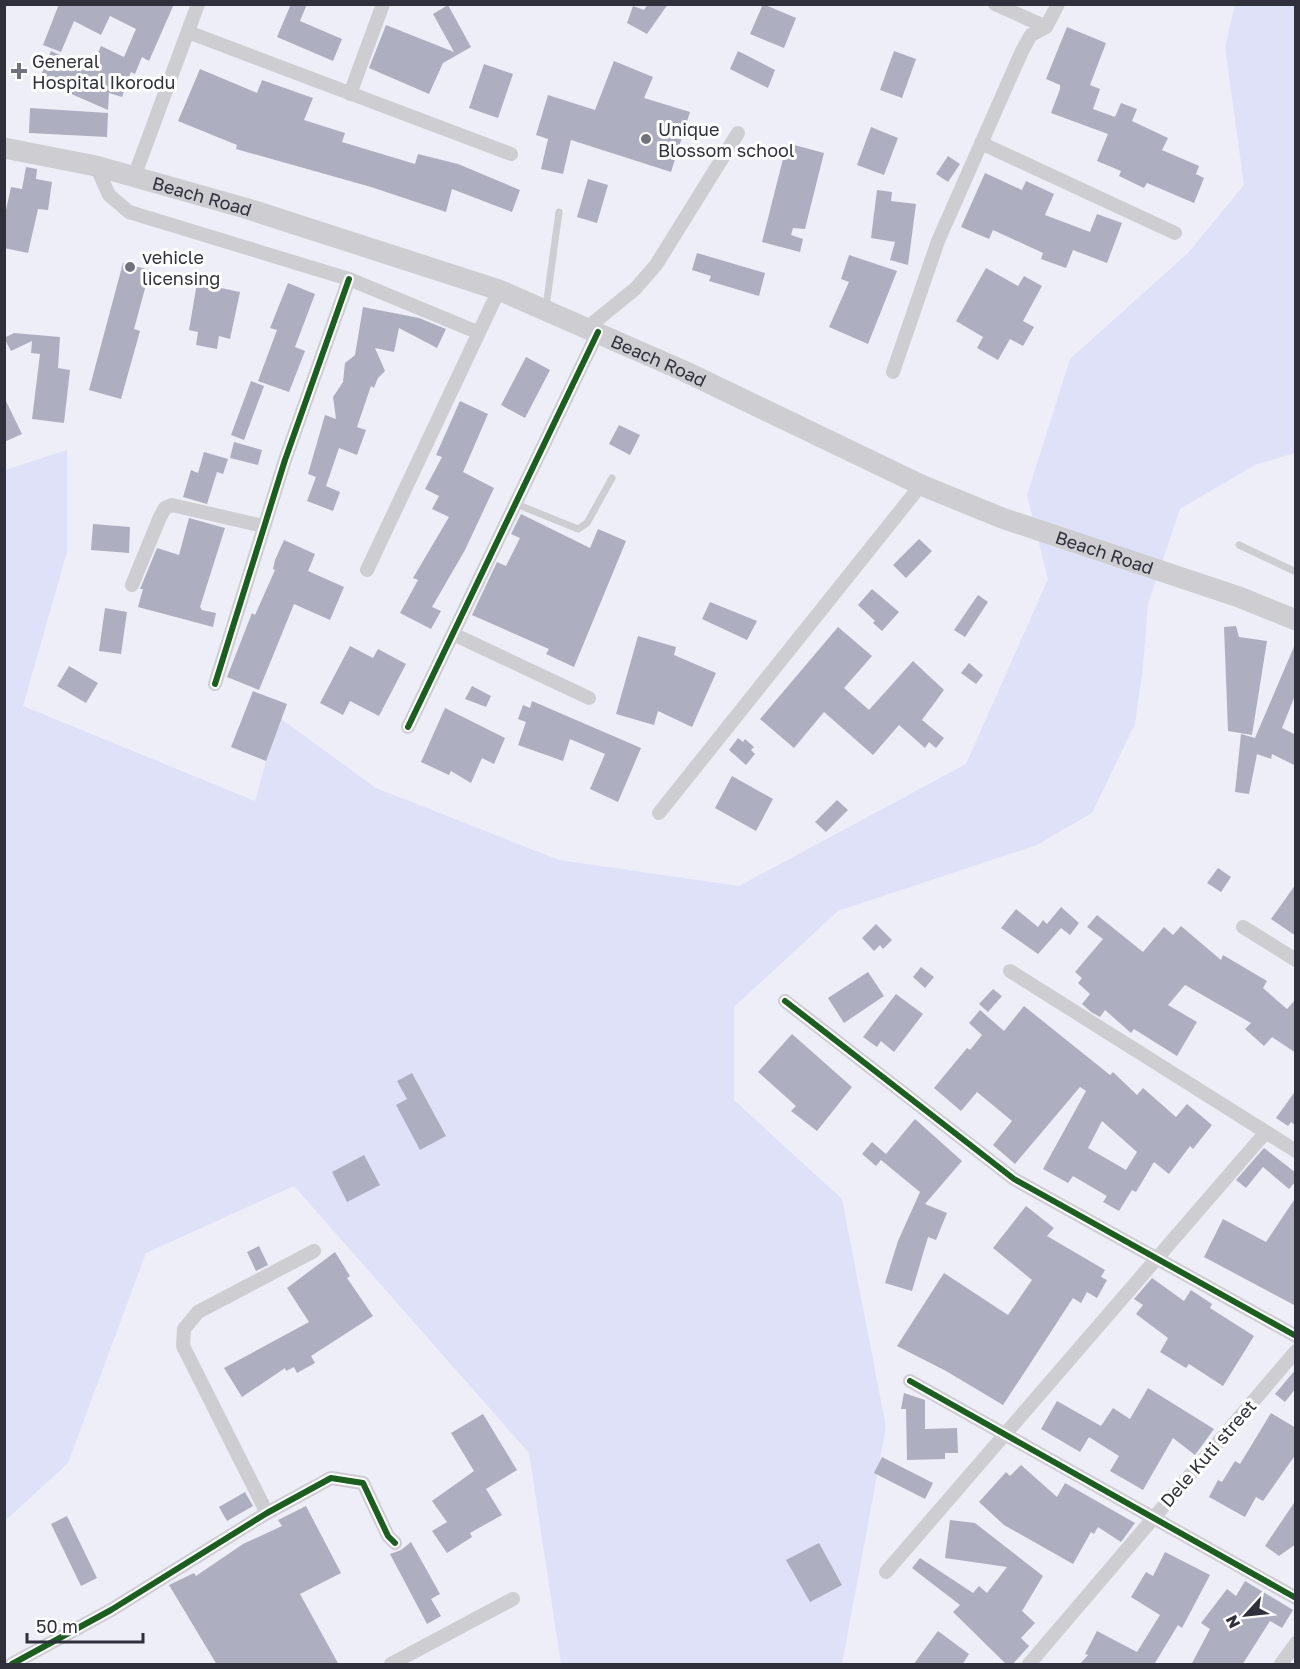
<svg xmlns="http://www.w3.org/2000/svg" width="1300" height="1669" viewBox="0 0 1300 1669" font-family="'Golos Text',sans-serif">
<style>
.green{fill:#dfe1f9}
.building{fill:#aeaec1;fill-rule:evenodd}
.lines{fill:none;stroke-linecap:round;stroke-linejoin:round}
.lane{stroke:#cdcdd2;stroke-width:7}
.street{stroke:#cdcdd2;stroke-width:14}
.primary{stroke:#cdcdd2;stroke-width:21}
.cycleway-casing{stroke:#fff;stroke-width:10}
.cycleway{stroke:#1b5e20;stroke-width:6}
.poi-dot{fill:#72727e;stroke:#fff;stroke-width:2}
.labels{text-anchor:middle;dominant-baseline:central;stroke-width:6;stroke-linejoin:round;paint-order:stroke}
.poi-label{font-size:18px;fill:#2f303c;stroke:#fff;text-anchor:start}
.street-label{font-size:18px;fill:#2f303c;stroke:#fff}
</style>
<rect width="100%" height="100%" fill="#eeeef8"/>
<path class="green" d="M1235,5h60v448l-40,12 -75,44 -32,95 -5,64 -8,56 -43,89 -55,32 -199,66 -104,96v93l108,99 44,228 -44,237h-281l-32,-211 -235,-267 -148,67 -78,210 -63,58v-1051l62,-20v102l-44,154 232,95 11,-40 15,-42 95,69 183,72 180,26 227,-122 82,-185 -21,-84 43,-136 118,-106 56,-68 -19,-138z"/>
<g class="building">
<path d="M59,4h115l-25,57 -7,-4 -7,17 -4,-2 -9,25 -13,-4 -1,17 -69,-30 12,-29 40,18 10,-23 23,11 12,-28 -26,-13 -9,19 -27,-14 -13,31 -18,-7z"/>
<path d="M291,4h16l-7,17 42,18 -9,22 -56,-24z"/>
<path d="M648,4h20l-21,30 -20,-11 6,-17 11,4z"/>
<path d="M763,4l33,14 -12,30 -34,-14z"/>
<path d="M448,5l23,42 -28,16 -14,31 -60,-26 17,-43 68,27 -21,-38z"/>
<path d="M1067,27l39,16 -16,42 10,4 -7,20 22,8 6,-14 16,6 -5,12 36,17 -6,12 37,16 -3,8 8,4 -10,25 -47,-20 -3,5 -25,-12 2,-5 -24,-10 11,-27 -57,-21 9,-24v-4l-14,-6z"/>
<path d="M738,51l37,19 -7,18 -38,-19z"/>
<path d="M894,51l22,8 -14,39 -22,-8z"/>
<path d="M614,61l39,16 -9,21 46,14 -19,60 -100,-32 -8,34 -22,-5 7,-30 -12,-4 12,-40 47,15z"/>
<path d="M484,64l29,10 -15,44 -29,-10z"/>
<path d="M200,69l57,24 5,-13 51,18 -9,22 41,13 -3,9 73,22 3,-10 40,10 62,26 -8,22 -60,-23 -6,23 -75,-25 -135,-38 1,-4 -59,-24z"/>
<path d="M30,108l78,5 -1,24 -78,-4z"/>
<path d="M871,127l27,11 -14,37 -27,-10z"/>
<path d="M787,143l37,10 -19,76 -12,-1 -2,7 12,4 -3,13 -38,-10z"/>
<path d="M948,156l12,8 -12,18 -12,-8z"/>
<path d="M26,167l11,2 -1,10 16,3 -4,28 -10,-1 -10,44 -24,-5v-29l7,-32 11,2z"/>
<path d="M985,173l37,17 4,-9 28,13 -9,21 45,17 7,-18 25,9 -15,40 -34,-13 -7,18 -25,-9 2,-6 -50,-23 -4,9 -28,-12z"/>
<path d="M588,179l20,6 -11,38 -20,-6z"/>
<path d="M877,190l15,2 -1,9 25,3 -8,61 -18,-5 5,-18 -24,-4z"/>
<path d="M697,253l68,20 -6,23 -50,-15 2,-5 -19,-6z"/>
<path d="M849,255l48,16 -29,73 -39,-17 20,-45 -8,-3z"/>
<path d="M123,263l27,7 -16,59 6,2 -19,68 -32,-9z"/>
<path d="M986,268l32,18 6,-10 18,10 -19,35 11,6 -11,19 -13,-7 -12,21 -21,-12 6,-11 -27,-16z"/>
<path d="M197,283l43,9 -10,47 -11,-3 -2,13 -21,-4 2,-13 -9,-2z"/>
<path d="M288,283l27,11 -20,53 10,4 -16,41 -31,-11 19,-51 -7,-2z"/>
<path d="M363,307l56,11 27,11 -9,19 -38,-20 -5,24 -19,-4 10,23 -7,7 -4,10 -3,-2 -14,41 9,3 -9,25 -18,-7 -13,38 14,6 -7,19 -26,-10 9,-24 -8,-3 17,-59 11,4 -3,-22 10,-15 2,-19 10,-8z"/>
<path d="M14,333l46,4 -2,31 12,2 -6,53 -32,-4 8,-65 -9,-1 1,-12 -21,10 -7,-13z"/>
<path d="M526,357l24,13 -25,48 -24,-13z"/>
<path d="M251,381l13,5 -20,54 -13,-5z"/>
<path d="M4,397l18,37 -18,8z"/>
<path d="M460,401l28,13 -25,58 31,16 -29,62 -33,57 9,4 -10,18 -31,-16 18,-33 -5,-2 36,-61 -17,-8 7,-13 -14,-7 17,-32 -6,-2z"/>
<path d="M619,425l21,10 -10,20 -21,-11z"/>
<path d="M234,442l28,8 -4,15 -28,-7z"/>
<path d="M204,452l24,7 -5,15 -6,-2 -10,32 -24,-7 8,-27 7,3z"/>
<path d="M521,514l69,34 8,-19 28,12 -52,126 -28,-13 3,-5 -77,-34 25,-53 9,4 14,-28 -9,-4z"/>
<path d="M189,518l36,10 -25,79 2,3 14,3 -3,14 -75,-20 5,-18h-3l17,-41 22,7z"/>
<path d="M93,524l37,3 -1,26 -38,-3z"/>
<path d="M919,539l13,12 -26,27 -13,-13z"/>
<path d="M284,540l31,14 -7,17 36,16 -14,33 -36,-16 -35,86 -32,-13 25,-64 3,2 20,-45 -2,-1 2,-9z"/>
<path d="M872,589l27,23 -17,19 -9,-8 2,-2 -17,-16z"/>
<path d="M978,595l10,7 -23,35 -11,-7z"/>
<path d="M710,602l47,19 -10,19 -45,-21z"/>
<path d="M105,608l22,4 -6,42 -22,-3z"/>
<path d="M1236,626l3,11 28,4 -15,94 -24,-4 -4,-104z"/>
<path d="M838,627l34,29 -28,32 25,22 44,-49 31,29 -22,30 22,18 -8,10 -7,-6 -4,6 -26,-23 -26,30 -49,-43 -30,36 -34,-29z"/>
<path d="M638,636l38,11 -2,8 42,18 -24,54 -34,-16 -4,14 -38,-11z"/>
<path d="M1296,642v51l-14,35 14,7v31l-24,-12 -1,5 -14,-5 -8,40 -14,-2 6,-58 14,4z"/>
<path d="M350,646l23,12 5,-9 28,15 -27,52 -29,-15 -7,14 -23,-12z"/>
<path d="M969,663l14,12 -7,9 -15,-11z"/>
<path d="M69,666l29,17 -12,20 -29,-17z"/>
<path d="M472,686l19,10 -5,11 -21,-8z"/>
<path d="M253,691l34,13 -21,57 -35,-14z"/>
<path d="M532,701l109,47 -23,54 -28,-13 15,-35 -35,-15 -7,22 -45,-16 8,-23 -8,-3 5,-14 7,3z"/>
<path d="M445,708l60,30 -11,26 -12,-6 -11,25 -20,-12 -2,4 -28,-13z"/>
<path d="M738,738l5,4 2,-3 9,8 -3,3 4,4 -9,11 -17,-15z"/>
<path d="M732,776l41,23 -17,32 -41,-23z"/>
<path d="M837,800l11,10 -22,22 -11,-10z"/>
<path d="M1218,868l13,9 -10,15 -14,-9z"/>
<path d="M1296,884v52l-25,-17z"/>
<path d="M1061,907l18,16 -9,12 -9,-7 -23,26 -37,-26 15,-19 22,18 5,-7 4,4z"/>
<path d="M1097,915l46,37 21,-25 9,8 8,-9 40,34 2,-5 44,26 -4,7 24,21 9,-10v54l-24,-16 -8,9 -19,-17 6,-6 -66,-38 -17,20 29,17 -20,34 -43,-27 -3,4 -26,-23 -5,7 -9,-5 -9,-8 8,-10 -12,-11 4,-5 -7,-6 28,-33 -16,-12z"/>
<path d="M876,924l16,16 -9,9 -3,-4 -6,6 -12,-13z"/>
<path d="M921,967l13,10 -9,11 -12,-11z"/>
<path d="M868,972l16,24 -40,27 -16,-25z"/>
<path d="M993,989l9,7 -14,16 -9,-8z"/>
<path d="M896,994l27,20 -29,38 -13,-11 -4,6 -14,-10z"/>
<path d="M1024,1006l86,69 3,-3 24,23 6,-7 33,29 11,-13 25,21 -19,24 -3,-3 -21,28 -15,-12 -18,30 -4,-2 -13,21 -16,-9 4,-6 -34,-20 -5,7 -25,-14 43,-78 -6,-4 -65,77 -22,-19 19,-24 -35,-29 -16,19 -27,-23 33,-40 3,2 12,-15 -13,-12 11,-13 24,21zM1102,1121l35,31 -11,18 -38,-22z"/>
<path d="M792,1034l60,53 -35,44 -26,-20 5,-5 -38,-34z"/>
<path d="M412,1073l34,63 -26,14 -24,-45 11,-6 -10,-18z"/>
<path d="M1296,1090v36l-5,-4 -3,4 -12,-8z"/>
<path d="M915,1119l47,42 -37,43 22,9 -11,27 -8,-3 -16,54 -27,-8 13,-42 22,-49 -39,-32 -5,6 -14,-12 10,-12 14,12z"/>
<path d="M1264,1148l32,25v8l-7,8 -26,-22 -17,21 -10,-8z"/>
<path d="M364,1155l16,30 -33,17 -15,-30z"/>
<path d="M1296,1197v109l-92,-49 19,-38 43,23z"/>
<path d="M1026,1206l28,22 -7,8 58,34 -4,7 6,3 -10,18 -10,-6 -6,11 -8,-5 -70,107 -57,-34 -49,-25 47,-73 64,42 24,-35 -39,-32z"/>
<path d="M259,1246l9,19 -12,6 -9,-19z"/>
<path d="M335,1252l15,24 -3,2 26,38 -62,40 4,7 -18,10 -3,-6 -8,4 -1,-3 -43,29 -18,-29 85,-46 -22,-34z"/>
<path d="M1152,1278l32,23 7,-11 21,14 -2,4 44,28 -31,50 -34,-22 -3,4 -26,-16 8,-14 -32,-24 7,-9 -9,-6z"/>
<path d="M1296,1369v19l-11,14 -10,-8z"/>
<path d="M1148,1388l66,41 -19,26 -22,-17 -30,52 -33,-19 9,-15 -30,-19 -9,15 -39,-23 16,-28 44,25 12,-18 17,11z"/>
<path d="M904,1393l21,7v29l32,-1 1,25h-13v6l-38,1 -1,-51h-5z"/>
<path d="M1271,1413l25,15v26l-33,47 -7,-4 -11,20 -36,-20 9,-17 4,2 13,-21 5,3z"/>
<path d="M483,1414l34,56 -31,19 16,26 -32,18 2,4 -25,16 -15,-22 15,-9 -15,-21 42,-30 -23,-38z"/>
<path d="M882,1457l51,26 -8,16 -51,-26z"/>
<path d="M1021,1465l36,32 8,-14 70,40 -14,19 -23,-15 -4,7 -3,-2 -18,32 -69,-39 -25,-23 27,-30 4,4z"/>
<path d="M245,1492l8,14 -26,15 -8,-14z"/>
<path d="M1296,1500v44l-17,12 -14,-10z"/>
<path d="M306,1506l35,67 -41,21 39,71h-122l-48,-80 25,-12 2,3 47,-32 39,-18 -4,-6z"/>
<path d="M67,1516l30,62 -16,8 -30,-62z"/>
<path d="M950,1520l25,3 68,53 -21,35 13,12 -14,15 8,8 -17,19h-5l-54,-53 7,-7 -48,-37 8,-10 53,35 6,-7 8,7 20,-26 -62,-9z"/>
<path d="M411,1542l29,52 -9,5 10,17 -14,8 -37,-70 11,-4z"/>
<path d="M819,1543l23,42 -32,17 -24,-42z"/>
<path d="M1165,1552l45,23 -28,53 -4,-3 -23,38 4,2h-80l9,-10 -3,-1 12,-23 40,21 23,-37 -29,-18 15,-25 7,4z"/>
<path d="M1245,1581l48,29 -11,18 -12,-7 -28,44h-51l19,-36 -9,-6 26,-34 9,7z"/>
<path d="M938,1631l31,23 -7,11h-49z"/>
</g>
<g class="lines">
<g class="lane">
<path d="M546,307l13,-95"/>
<path d="M516,504l62,25 9,-6 25,-45"/>
<path d="M1239,545l57,27"/>
</g>
<g class="street">
<path d="M995,4l51,23"/>
<path d="M188,32l323,122"/>
<path d="M350,94l33,-90"/>
<path d="M981,143l194,90"/>
<path d="M96,166l13,29 20,17 220,67 128,53"/>
<path d="M134,177l64,-173"/>
<path d="M587,328l48,-39 21,-24 82,-132"/>
<path d="M893,372l45,-131 84,-190 9,-16 15,-8 12,-23"/>
<path d="M367,570l132,-280"/>
<path d="M132,585l28,-68 5,-9 7,-3 91,21"/>
<path d="M453,634l136,64"/>
<path d="M215,684l70,-224 64,-181"/>
<path d="M408,727l190,-395"/>
<path d="M659,813l262,-328"/>
<path d="M1243,927l53,33"/>
<path d="M1010,971l286,180"/>
<path d="M785,1001l229,178 282,157"/>
<path d="M910,1381l386,217"/>
<path d="M267,1513l-84,-167 1,-17 14,-17 116,-61"/>
<path d="M886,1572l380,-440"/>
<path d="M12,1664l99,-54 156,-97 64,-35 32,5 25,53 7,7"/>
<path d="M391,1664l122,-65"/>
<path d="M1029,1664l267,-313"/>
<path d="M1281,1664l15,-21"/>
</g>
<path class="primary" id="s1" d="M4,148l92,18 149,42 254,82 185,81 237,114 81,33 237,79 57,23"/>
<g class="cycleway-casing">
<g id="cycleway">
<path d="M215,684l70,-224 64,-181"/>
<path d="M408,727l190,-395"/>
<path d="M785,1001l229,178 282,157"/>
<path d="M910,1381l386,217"/>
<path d="M12,1664l99,-54 156,-97 64,-35 32,5 25,53 7,7"/>
</g>
</g>
<use href="#cycleway" class="cycleway"/>
</g>
<g class="poi-dot">
<path d="M16 62h6v6h6v6h-6v6h-6v-6h-6v-6h6z"/>
<circle cx="646" cy="139" r="6"/>
<circle cx="130" cy="267" r="6"/>
</g>
<g class="labels">
<g class="poi-label">
<text x="32" y="61">General<tspan x="32" dy="21">Hospital Ikorodu</tspan></text>
<text x="658" y="129">Unique<tspan x="658" dy="21">Blossom school</tspan></text>
<text x="142" y="257">vehicle<tspan x="142" dy="21">licensing</tspan></text>
</g>
<g class="street-label">
<text stroke="none"><textPath href="#s1" startOffset="204">Beach Road</textPath></text>
<text stroke="none"><textPath href="#s1" startOffset="690">Beach Road</textPath></text>
<text stroke="none"><textPath href="#s1" startOffset="1176">Beach Road</textPath></text>
<text transform="translate(1208 1453) rotate(-49)">Dele Kuti street</text>
</g>
</g>
<rect width="1300" height="1669" fill="none" stroke="#2f303c" stroke-width="12"/>
<g transform="translate(1246 1615) rotate(243)" stroke="#ffffff" stroke-width="4.5" paint-order="stroke">
<path d="M0-4.5L10 22L0 15L-10 22Z" fill="#2f303c"/>
<text y="-9" font-size="16" font-weight="bold" text-anchor="middle" fill="#2f303c">N</text>
</g>
<path d="M27 1633v9h116v-9" fill="none" stroke="#2f303c" stroke-width="3"/>
<text x="36" y="1633" font-size="18" fill="#2f303c" stroke="#ffffff" stroke-width="4.5" paint-order="stroke">50 m</text>
</svg>
